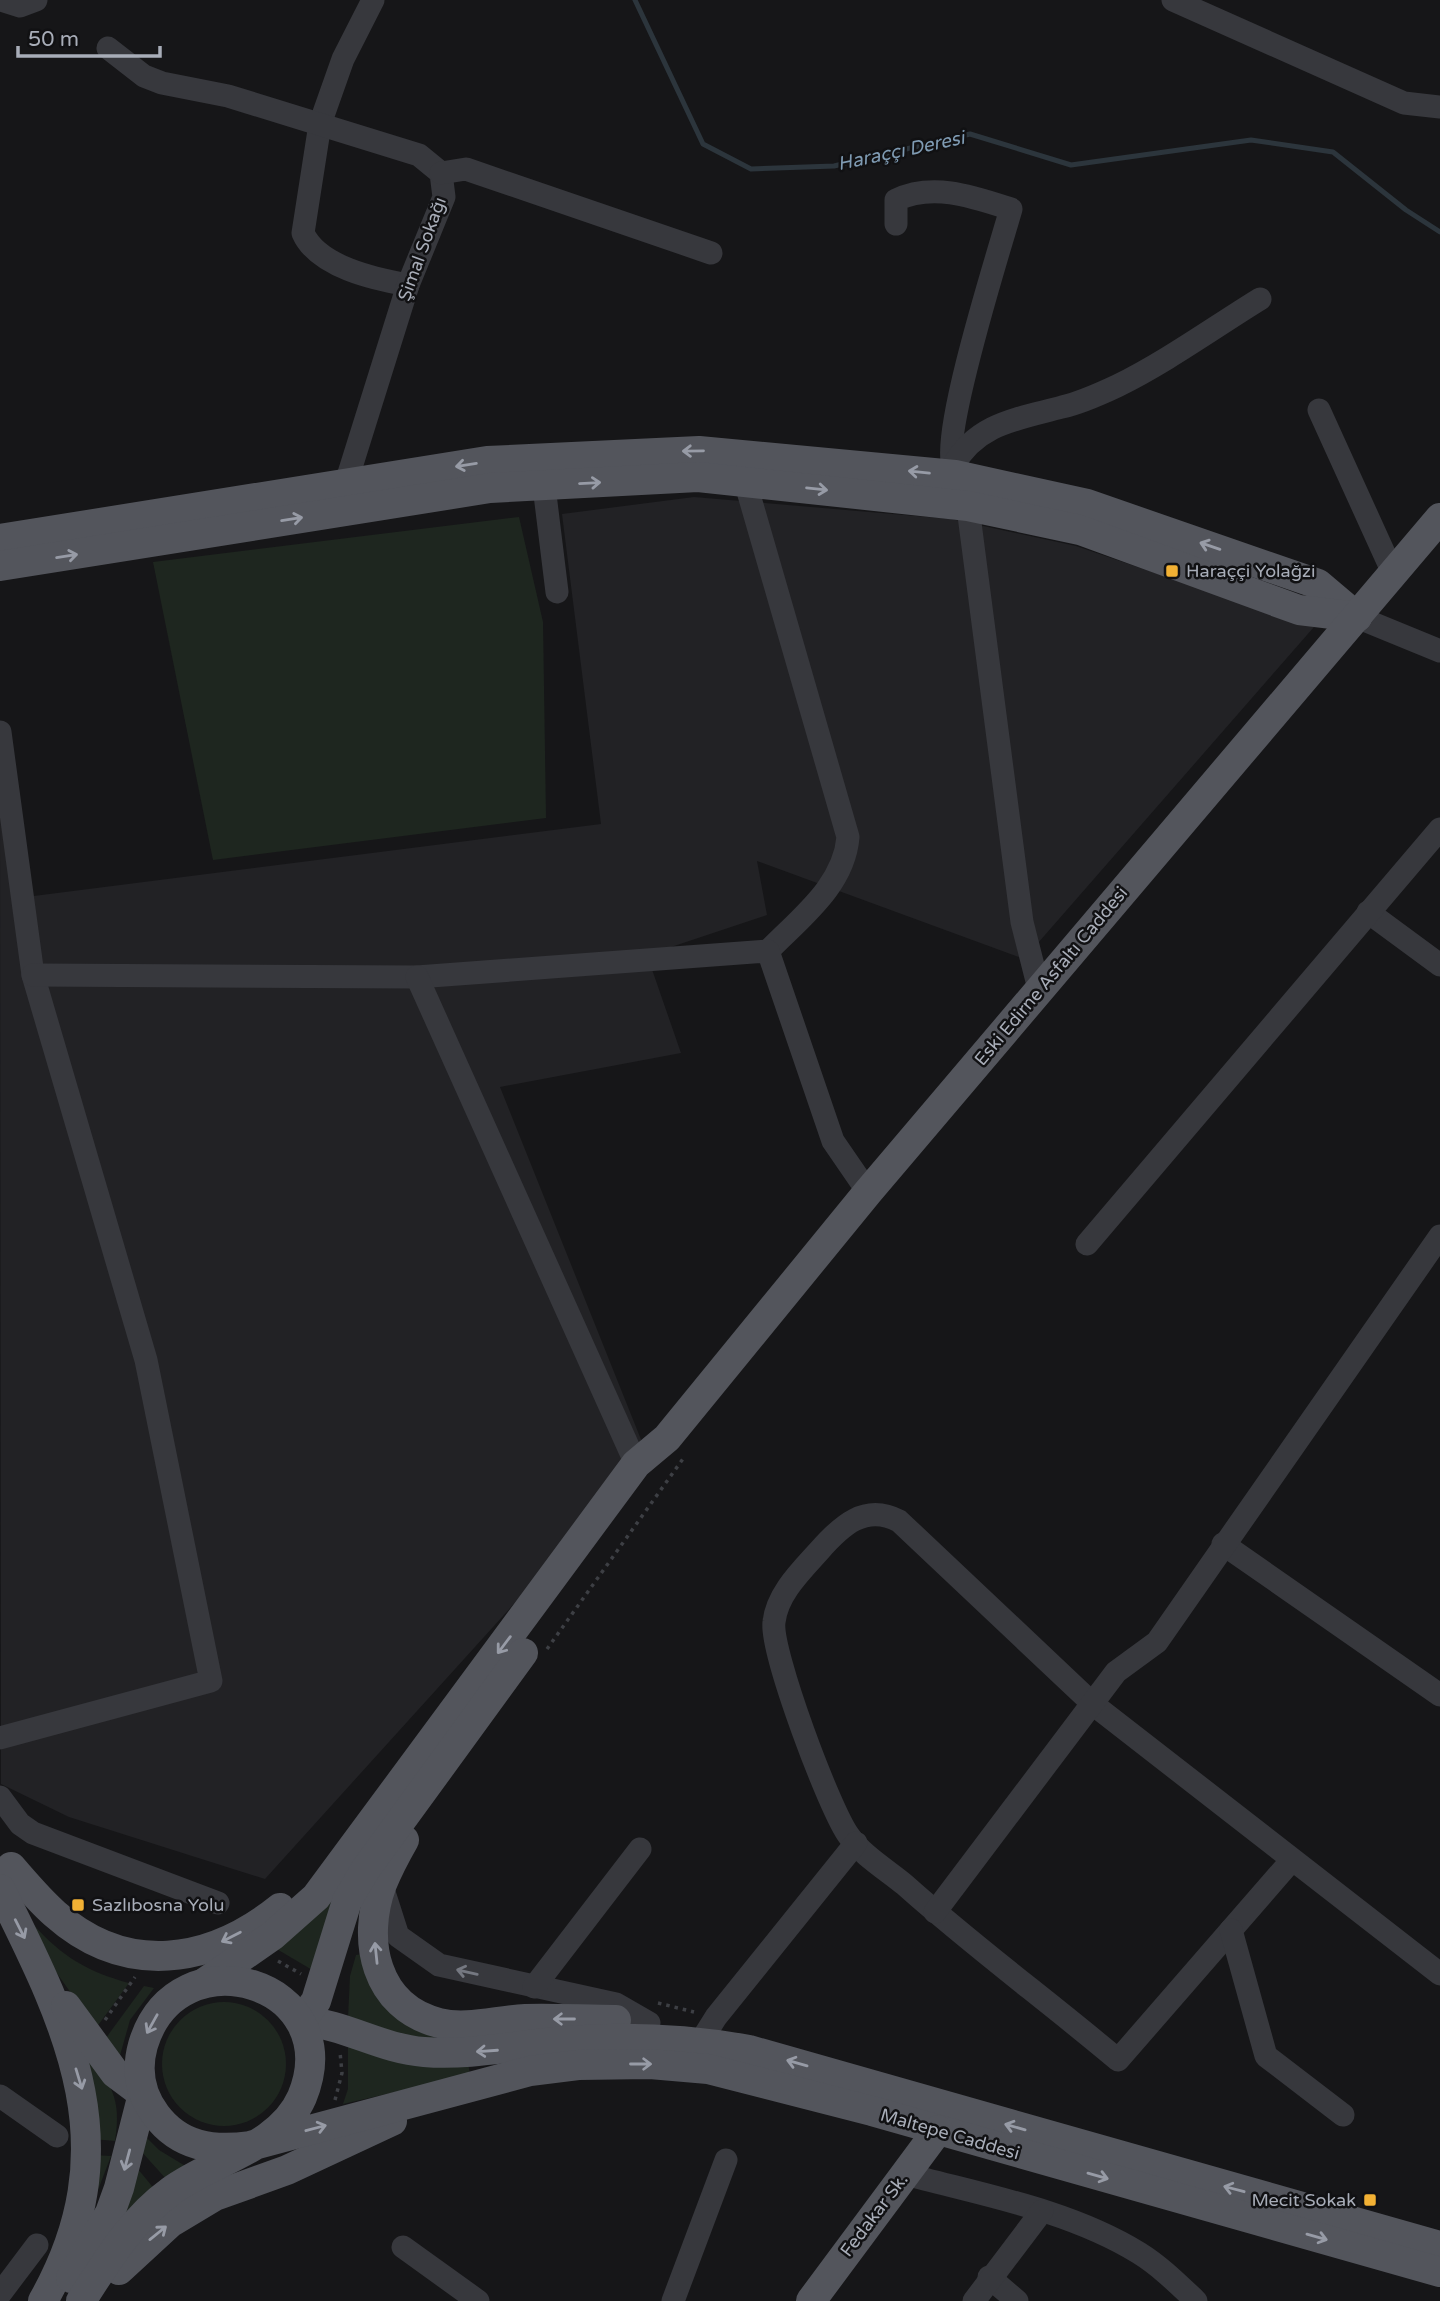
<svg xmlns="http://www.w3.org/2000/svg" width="1440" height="2301" viewBox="0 0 1440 2301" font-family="'Varela Round',sans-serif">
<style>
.built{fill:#222225}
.green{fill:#1e261f}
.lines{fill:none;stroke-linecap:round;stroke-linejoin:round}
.stream{stroke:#2c353c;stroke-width:5}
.path{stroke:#3d3f44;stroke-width:3.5;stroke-dasharray:3.5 5;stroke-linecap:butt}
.minor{stroke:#37383d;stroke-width:23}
.major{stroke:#53555c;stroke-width:30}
.oneway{stroke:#979ba6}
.oneway2{stroke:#757881}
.poi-dot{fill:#f2b134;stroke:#111113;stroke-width:2.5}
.labels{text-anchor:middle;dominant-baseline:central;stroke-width:5;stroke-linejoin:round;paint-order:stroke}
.street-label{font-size:18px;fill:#a8adb8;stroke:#111113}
.poi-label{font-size:18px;fill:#a8adb8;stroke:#111113;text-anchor:start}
.water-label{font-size:19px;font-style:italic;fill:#7f9bb3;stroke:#111113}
</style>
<rect width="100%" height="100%" fill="#161618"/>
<path class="built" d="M694,497l257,22 125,27 238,81 -290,332 -267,-98 10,54 -120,40 34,98 -181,34 146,365 -59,71 -322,356 -196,-62 -68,-33 -1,-986 18,100 583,-74 -39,-310z"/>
<g class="green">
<path d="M519,517l24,105 3,196 -333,42 -60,-298z"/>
<path d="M334,1895l-20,76 -39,-23z"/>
<path d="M34,1925c27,31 54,47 95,58l-33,45 -45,-63z"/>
<path d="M368,1953l16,50 177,21 -144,16 -69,-22 2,-42 6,-21z"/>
<path d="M144,1986l10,2 -24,32 -11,39 -16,-17z"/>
<circle cx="224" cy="2064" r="62"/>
<path d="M348,2042l120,20 2,13 -127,29 5,-15z"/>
<path d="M87,2052c24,33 35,46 28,89l-22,-2z"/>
<path d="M144,2135l15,15 28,17 -19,14 -28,-31z"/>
<path d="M93,2155l18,1 -21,55z"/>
<path d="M137,2168l19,23 -41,32z"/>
</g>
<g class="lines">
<path class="stream" d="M635,0l68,144 48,25 83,-3 136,-32 101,31 180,-25 82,12 73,58 34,22"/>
<g class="path">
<path d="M547,1649l138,-193"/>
<path d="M278,1961l23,13"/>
<path d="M658,2003l36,9"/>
<path d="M105,2020l30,-43"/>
<path d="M335,2100l7,-27 -2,-21"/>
</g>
<g class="minor">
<path d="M1,0l19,6 16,-6"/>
<path d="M373,0l-30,59 -23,65 -17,109c15,34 72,46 105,52"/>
<path d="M1173,0l231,103 36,4"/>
<path d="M108,48l36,28 18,7 66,13 191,59 22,18 3,24 -36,88 -62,198 2,13"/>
<path d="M441,173l25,-4 245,84"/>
<path d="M896,224v-24c37,-18 78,-3 115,9 -12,42 -70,224 -58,256 2,4 8,9 11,12l58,445 17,67"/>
<path d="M1319,410l75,165"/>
<path d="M953,466c24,-43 65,-47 109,-59 18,-4 38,-13 55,-21 49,-24 96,-58 143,-87"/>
<path d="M741,467l107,370c-4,49 -48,81 -80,114"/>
<path d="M542,470l15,122"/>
<path d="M1357,617l83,34"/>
<path d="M0,732l33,243 113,385 65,321 -211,57"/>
<path d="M1368,912l72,53"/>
<path d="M33,975l384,2 351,-26 65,190 35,51"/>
<path d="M417,977l219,487"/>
<path d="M1087,1244l353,-415"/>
<path d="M1223,1544l217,151"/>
<path d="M0,1797l20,27 13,9 185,70"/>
<path d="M1291,1861l-173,199c-70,-59 -145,-114 -213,-175 -18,-15 -43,-30 -56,-49 -19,-25 -79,-185 -75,-214 3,-28 27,-51 45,-71 22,-25 46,-48 80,-30l195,184 346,269"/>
<path d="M382,1886l16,50 41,29 177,39 33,19"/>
<path d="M935,1912l181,-240 41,-30 283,-406"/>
<path d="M1231,1930l35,126 77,59"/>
<path d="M534,1987l106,-138"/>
<path d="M701,2041l15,-24 140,-174"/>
<path d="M0,2096l57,40"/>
<path d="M905,2174c78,21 164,36 234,79 21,13 39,31 57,48"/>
<path d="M403,2247l75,54"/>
<path d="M989,2277l28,24"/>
<path d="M0,2294l37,-49"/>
<path d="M673,2301l53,-141"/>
<path d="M974,2301l68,-90"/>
</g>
<g class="major">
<path d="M0,539l487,-78 212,-10 256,24 132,29 231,80 39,33"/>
<path d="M0,566l490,-78 208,-11 270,29 112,24 219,80 58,7"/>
<path d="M404,1840c-8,14 -16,29 -22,44 -21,56 -7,123 57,139 27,7 59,-3 86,-4 30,-1 61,1 91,1"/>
<path d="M11,1867c14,16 28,33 44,47 71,63 155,50 225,-6"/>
<path d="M0,1889c71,142 129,260 43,412"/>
<path d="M204,1983l68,-47 44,-39 320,-433 31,-26 201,-246 572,-674"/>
<path d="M66,2006l49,67 28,21"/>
<path d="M301,2021c44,3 80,28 123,31 49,4 96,-8 144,-11 62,-5 120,-2 181,9l691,196"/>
<path d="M301,2021l15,-20 31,-100 18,-31 158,-217"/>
<path d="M119,2270l51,-47 45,-27 72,-26 105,-49"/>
<path d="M71,2278l39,-65 9,-25 24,-94"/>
<path d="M81,2301c26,-40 51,-82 90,-110 42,-31 109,-43 131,-94 47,-115 -125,-166 -159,-52 -7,25 -3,49 13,70 24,32 57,36 94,31l280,-75 48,-6 72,-1 58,5 164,42 568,161"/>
<path d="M811,2301l127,-171"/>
</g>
</g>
<defs><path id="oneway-shaft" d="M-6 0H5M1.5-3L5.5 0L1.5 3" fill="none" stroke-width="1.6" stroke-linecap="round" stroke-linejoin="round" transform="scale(1.75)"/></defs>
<g class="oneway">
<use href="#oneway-shaft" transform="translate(693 451) rotate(179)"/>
<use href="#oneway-shaft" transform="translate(466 465) rotate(171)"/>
<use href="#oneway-shaft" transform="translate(919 472) rotate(-174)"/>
<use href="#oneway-shaft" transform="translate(590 483) rotate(-3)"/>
<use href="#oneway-shaft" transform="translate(817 489) rotate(6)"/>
<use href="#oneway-shaft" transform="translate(292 519) rotate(-9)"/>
<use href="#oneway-shaft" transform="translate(1210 546) rotate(-161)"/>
<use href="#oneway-shaft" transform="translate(67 556) rotate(-9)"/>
<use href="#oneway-shaft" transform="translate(504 1645) rotate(127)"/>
<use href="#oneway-shaft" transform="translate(20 1929) rotate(63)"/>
<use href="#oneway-shaft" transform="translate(231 1937) rotate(153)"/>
<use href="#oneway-shaft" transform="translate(376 1953) rotate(-96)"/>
<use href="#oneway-shaft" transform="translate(564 2019) rotate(180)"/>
<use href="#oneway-shaft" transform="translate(152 2024) rotate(119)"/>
<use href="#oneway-shaft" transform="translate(487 2051) rotate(176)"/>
<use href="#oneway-shaft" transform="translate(797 2063) rotate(-164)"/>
<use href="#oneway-shaft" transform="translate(641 2064)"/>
<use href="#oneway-shaft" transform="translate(79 2079) rotate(73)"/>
<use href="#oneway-shaft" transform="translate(1015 2127) rotate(-164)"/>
<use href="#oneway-shaft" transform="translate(316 2128) rotate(-15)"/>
<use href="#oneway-shaft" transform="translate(127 2160) rotate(105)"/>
<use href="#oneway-shaft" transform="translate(1098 2176) rotate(16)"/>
<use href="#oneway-shaft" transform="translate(1234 2189) rotate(-165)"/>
<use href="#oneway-shaft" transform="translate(158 2233) rotate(-39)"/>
<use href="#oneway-shaft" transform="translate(1317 2237) rotate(16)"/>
</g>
<use class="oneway2" href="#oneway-shaft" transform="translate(467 1972) rotate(-167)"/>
<g class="poi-dot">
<rect x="1165" y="564" width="14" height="14" rx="3.5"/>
<rect x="71" y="1898" width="14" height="14" rx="3.5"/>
<rect x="1363" y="2193" width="14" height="14" rx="3.5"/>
</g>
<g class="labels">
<g class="street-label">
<text transform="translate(422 249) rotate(-70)">Şimal Sokağı</text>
<text transform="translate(1051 976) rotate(-50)">Eski Edirne Asfaltı Caddesi</text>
<text transform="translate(950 2134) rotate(16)">Maltepe Caddesi</text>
<text transform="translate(874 2215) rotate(-53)">Fedakar Sk.</text>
</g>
<g class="poi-label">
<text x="1186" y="571">Haraççi Yolağzi</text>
<text x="92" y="1905">Sazlıbosna Yolu</text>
<text x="1356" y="2200" text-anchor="end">Mecit Sokak</text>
</g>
<g class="water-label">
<text transform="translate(901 151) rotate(-12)">Haraççı Deresi</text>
</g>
</g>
<path d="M18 46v10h142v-10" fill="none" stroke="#a8adb8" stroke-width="3.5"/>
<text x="28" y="46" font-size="21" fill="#a8adb8" stroke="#111113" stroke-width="5" paint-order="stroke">50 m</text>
</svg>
